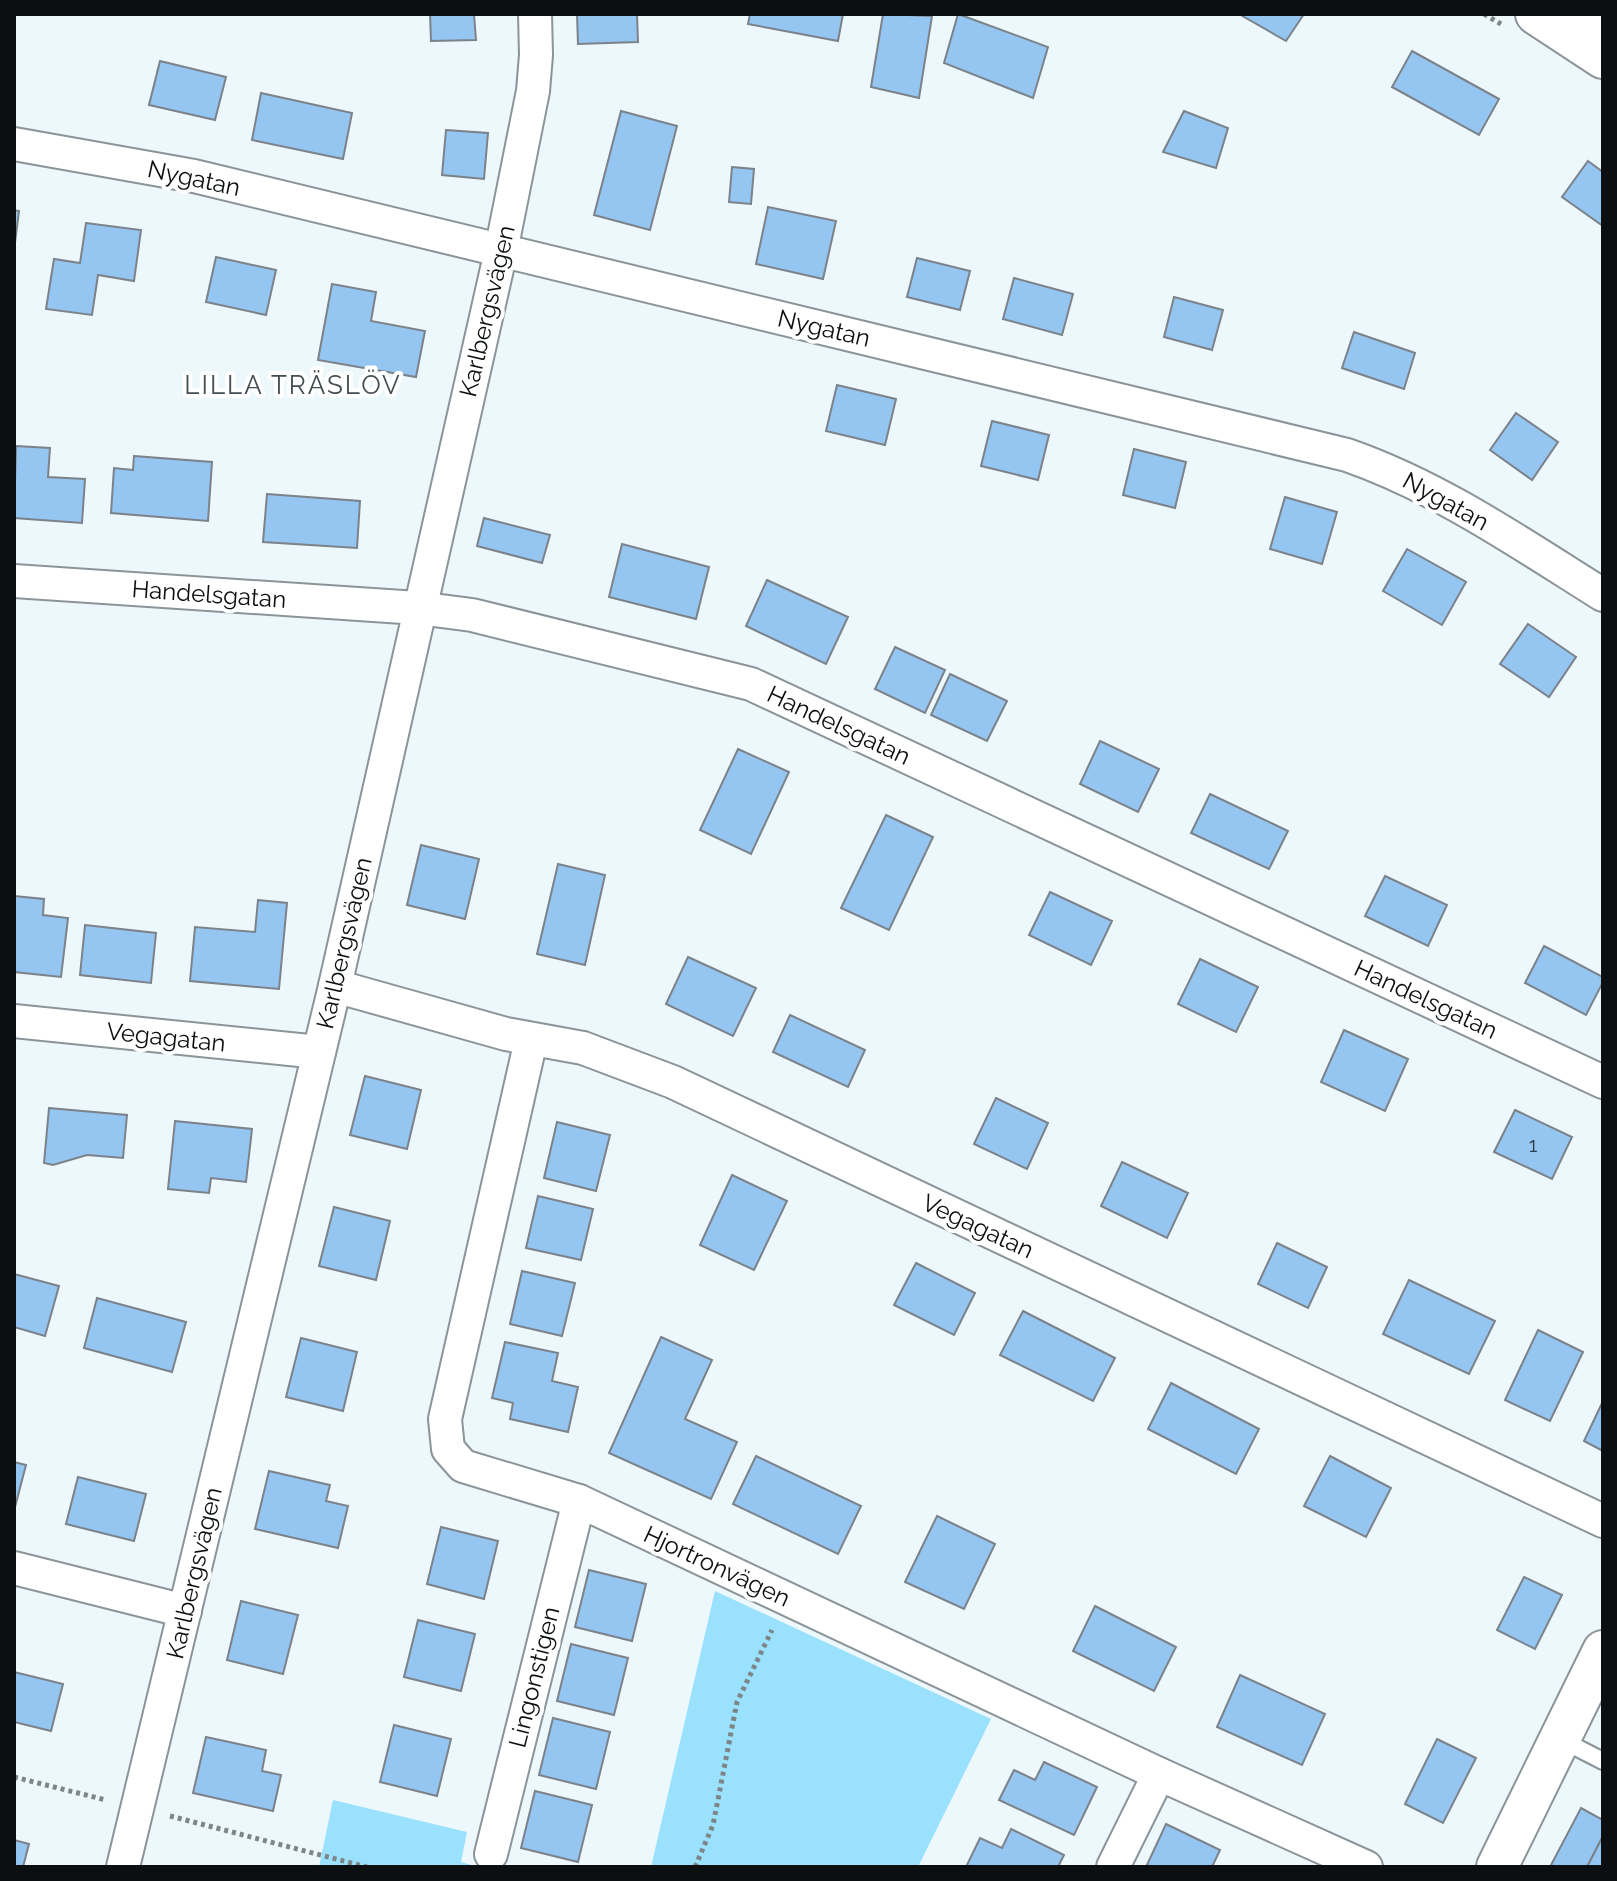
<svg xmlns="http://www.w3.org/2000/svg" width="1617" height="1881" viewBox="0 0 1617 1881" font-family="Raleway,sans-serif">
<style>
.green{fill:#99e1fd}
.building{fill:#95c5f1;stroke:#7c8289;stroke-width:2}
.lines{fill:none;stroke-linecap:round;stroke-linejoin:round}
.service-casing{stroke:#8b9599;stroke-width:20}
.minor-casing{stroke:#8b9599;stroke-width:36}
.tertiary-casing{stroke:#8b9599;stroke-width:44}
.path{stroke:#7e8588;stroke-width:5;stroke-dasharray:4 4;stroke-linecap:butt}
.service{stroke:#fff;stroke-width:16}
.minor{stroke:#fff;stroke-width:32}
.tertiary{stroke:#fff;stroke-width:40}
.labels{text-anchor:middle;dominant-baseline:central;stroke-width:8;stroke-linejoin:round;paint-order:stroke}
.number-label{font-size:20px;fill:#2e3c49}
.street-label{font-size:24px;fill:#0c0f11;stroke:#fff}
.neighbourhood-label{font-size:26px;letter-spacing:2px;fill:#444d51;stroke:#fff}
</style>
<rect width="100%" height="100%" fill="#edf8fc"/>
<g class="green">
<path d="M715,1591l276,128 -73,148h-267z"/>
<path d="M333,1800l134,32 -6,30 17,5h-159z"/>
</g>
<g class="building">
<path d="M430,14h44l2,26 -45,1z"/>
<path d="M577,14h60l1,28 -60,2z"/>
<path d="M750,14h93l-5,27 -90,-17z"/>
<path d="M883,14l49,2 -13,82 -48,-11z"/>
<path d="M958,14l90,33 -15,51 -89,-35z"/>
<path d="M1239,14h65l-18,27z"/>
<path d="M1412,51l87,48 -20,36 -87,-48z"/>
<path d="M160,61l66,16 -11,43 -66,-15z"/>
<path d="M261,93l91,20 -9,46 -91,-19z"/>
<path d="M621,111l56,15 -27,104 -56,-15z"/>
<path d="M1184,111l44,17 -12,40 -53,-16z"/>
<path d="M446,130l42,3 -4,46 -42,-4z"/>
<path d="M1588,161l15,11v54l-41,-29z"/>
<path d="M732,167l22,2 -3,35 -22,-2z"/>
<path d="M768,207l68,14 -13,58 -67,-15z"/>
<path d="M14,210l5,1 -5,40z"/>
<path d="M86,223l55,7 -7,51 -36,-6 -6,40 -46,-6 8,-50 26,4z"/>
<path d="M216,257l60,13 -10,45 -60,-13z"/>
<path d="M917,258l53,13 -10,39 -53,-13z"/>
<path d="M1014,278l59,16 -11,41 -59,-16z"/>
<path d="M332,284l44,8 -5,29 54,10 -9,46 -98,-17z"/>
<path d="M1174,297l49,13 -11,40 -48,-13z"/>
<path d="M1354,332l61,21 -11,36 -62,-21z"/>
<path d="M837,385l59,14 -11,46 -59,-14z"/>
<path d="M1516,413l42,29 -26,38 -42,-30z"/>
<path d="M992,421l57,14 -11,45 -57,-14z"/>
<path d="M16,446l34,2 -2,29 37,2 -3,44 -68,-5z"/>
<path d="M1134,449l52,13 -11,46 -52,-13z"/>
<path d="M134,456l78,6 -4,59 -97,-8 3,-45 19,2z"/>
<path d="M267,494l93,7 -3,47 -94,-6z"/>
<path d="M1285,497l52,15 -15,52 -52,-15z"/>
<path d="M484,518l66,17 -8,28 -65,-17z"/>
<path d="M622,544l87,23 -13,52 -87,-22z"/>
<path d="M1407,549l59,33 -24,43 -59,-34z"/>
<path d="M767,580l81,37 -22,47 -80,-38z"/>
<path d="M1528,624l48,33 -27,40 -49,-33z"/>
<path d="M895,647l50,23 -20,43 -50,-24z"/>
<path d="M950,674l57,27 -20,40 -56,-26z"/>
<path d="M1100,741l59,28 -21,43 -58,-28z"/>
<path d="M738,749l51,23 -38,82 -51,-24z"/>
<path d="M1210,794l78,37 -19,38 -78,-36z"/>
<path d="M886,815l47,22 -44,93 -48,-22z"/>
<path d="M421,845l58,14 -14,60 -58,-14z"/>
<path d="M558,864l47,11 -20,90 -48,-11z"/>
<path d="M1385,876l62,29 -19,41 -63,-30z"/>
<path d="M1050,892l62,29 -21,44 -62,-30z"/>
<path d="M14,896l30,3 -1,16 25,3 -7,59 -47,-5z"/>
<path d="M258,900l29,3 -8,86 -89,-8 5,-54 60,5z"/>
<path d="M85,925l71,8 -5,50 -71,-8z"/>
<path d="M1544,946l59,31v5l-17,33 -61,-32z"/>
<path d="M688,957l68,31 -23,48 -67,-32z"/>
<path d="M1200,959l58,28 -22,45 -58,-28z"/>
<path d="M790,1015l75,35 -17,37 -75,-35z"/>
<path d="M1344,1030l64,29 -23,52 -64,-29z"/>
<path d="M365,1076l56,14 -14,59 -57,-14z"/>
<path d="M996,1098l52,25 -21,46 -53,-25z"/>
<path d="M49,1108l78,7 -4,43 -36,-3 -34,10 -9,-2z"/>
<path d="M1515,1110l57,27 -20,42 -58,-27z"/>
<path d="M175,1121l77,8 -6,53 -35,-4 -2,15 -41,-4z"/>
<path d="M557,1122l53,13 -14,56 -52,-13z"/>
<path d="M1122,1162l66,31 -21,45 -66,-32z"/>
<path d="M732,1175l55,26 -33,69 -54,-25z"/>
<path d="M538,1196l55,13 -12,51 -55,-12z"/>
<path d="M334,1207l56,14 -14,59 -57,-14z"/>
<path d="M1277,1243l50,24 -19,41 -50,-24z"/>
<path d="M916,1263l59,30 -21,42 -60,-30z"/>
<path d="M522,1271l53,12 -13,53 -52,-12z"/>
<path d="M14,1274l45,12 -14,50 -31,-9z"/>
<path d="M1409,1280l86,41 -26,53 -86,-40z"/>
<path d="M97,1298l89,24 -14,50 -88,-24z"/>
<path d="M1023,1311l92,47 -22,43 -93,-46z"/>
<path d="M1538,1330l45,22 -33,69 -45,-21z"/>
<path d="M661,1337l51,23 -27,59 52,23 -26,57 -102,-46z"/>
<path d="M301,1338l56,14 -14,59 -57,-14z"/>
<path d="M505,1342l53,11 -6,28 26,6 -10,45 -58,-13 3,-16 -21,-5z"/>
<path d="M1171,1383l88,46 -23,45 -88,-45z"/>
<path d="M1603,1401v50l-19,-10z"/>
<path d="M756,1456l105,50 -23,48 -105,-50z"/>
<path d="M1330,1456l61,32 -25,49 -62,-31z"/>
<path d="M14,1462l12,3 -12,46z"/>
<path d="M269,1471l61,14 -4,16 22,5 -10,42 -83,-19z"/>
<path d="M78,1477l68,17 -12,47 -68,-17z"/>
<path d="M937,1516l58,28 -31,65 -59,-27z"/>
<path d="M441,1527l57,14 -14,58 -57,-15z"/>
<path d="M589,1570l57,14 -14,57 -57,-14z"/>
<path d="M1524,1577l38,18 -27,54 -38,-19z"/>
<path d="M241,1601l57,14 -15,59 -56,-14z"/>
<path d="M1095,1606l81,41 -22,44 -81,-40z"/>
<path d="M418,1620l57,14 -14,57 -57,-14z"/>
<path d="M571,1644l57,14 -14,57 -57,-14z"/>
<path d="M14,1672l49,12 -12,47 -37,-9z"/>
<path d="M1240,1675l85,39 -23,51 -85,-38z"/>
<path d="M553,1718l57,14 -14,57 -57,-14z"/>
<path d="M394,1725l57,14 -14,57 -57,-14z"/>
<path d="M206,1737l60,13 -4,21 19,4 -8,36 -80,-18z"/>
<path d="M1437,1739l39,19 -33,65 -38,-19z"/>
<path d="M1044,1762l53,25 -23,48 -75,-35 15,-30 21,10z"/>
<path d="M535,1791l57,14 -14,57 -57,-14z"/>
<path d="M1581,1808l22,12v16l-16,31h-37z"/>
<path d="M1166,1824l54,26 -8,17h-66z"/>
<path d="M1011,1829l53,26 -6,12h-92l14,-29 22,10z"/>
<path d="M1603,1836v31h-16z"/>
<path d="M14,1840l15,4 -6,23h-9z"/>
</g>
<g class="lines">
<g class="service-casing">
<path id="service" d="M1560,1739l43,22"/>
</g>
<g class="minor-casing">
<g id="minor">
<path d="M14,144l180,32 1153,279c92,32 173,88 256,140"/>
<path d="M14,581l404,27 54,7 279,69 852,398"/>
<path d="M335,986l171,48 77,14 90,34 930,439"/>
<path d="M14,1021l305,31"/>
<path d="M531,1040l-86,379 3,30 15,17 116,35 580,273 207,93"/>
<path d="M14,1568l171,43"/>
<path d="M491,1854l88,-353"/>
<path d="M123,1867l212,-881 166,-735 32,-160 3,-36 -1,-41"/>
<path d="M1113,1867l46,-93"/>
</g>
</g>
<g class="tertiary-casing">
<g id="tertiary">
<path d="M1536,14l67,44"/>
<path d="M1591,14l12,8"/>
<path d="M1497,1867l106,-216"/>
</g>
</g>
<g class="path">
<path d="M1484,14l17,10"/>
<path d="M14,1777l92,23"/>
<path d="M170,1816l197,51"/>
<path d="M695,1867l18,-42 24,-123 35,-72"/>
</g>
<use href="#service" class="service"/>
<use href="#minor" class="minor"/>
<use href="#tertiary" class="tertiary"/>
</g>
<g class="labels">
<g class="number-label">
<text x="1533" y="1145">1</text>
</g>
<g class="street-label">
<text transform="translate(194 178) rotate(12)">Nygatan</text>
<text transform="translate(487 311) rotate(-77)">Karlbergsvägen</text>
<text transform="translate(824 328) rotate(13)">Nygatan</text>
<text transform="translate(1446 501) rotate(29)">Nygatan</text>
<text transform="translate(209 594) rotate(4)">Handelsgatan</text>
<text transform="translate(839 725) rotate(25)">Handelsgatan</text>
<text transform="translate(344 943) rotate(-77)">Karlbergsvägen</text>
<text transform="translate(1426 999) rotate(25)">Handelsgatan</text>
<text transform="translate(166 1037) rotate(6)">Vegagatan</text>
<text transform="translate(978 1226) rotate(25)">Vegagatan</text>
<text transform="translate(717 1566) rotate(25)">Hjortronvägen</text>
<text transform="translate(194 1573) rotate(-77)">Karlbergsvägen</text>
<text transform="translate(534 1677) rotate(-76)">Lingonstigen</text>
</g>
<g class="neighbourhood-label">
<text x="293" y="385">LILLA TRÄSLÖV</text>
</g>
</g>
<rect width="1617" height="1881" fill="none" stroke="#0c0f11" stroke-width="32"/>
</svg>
